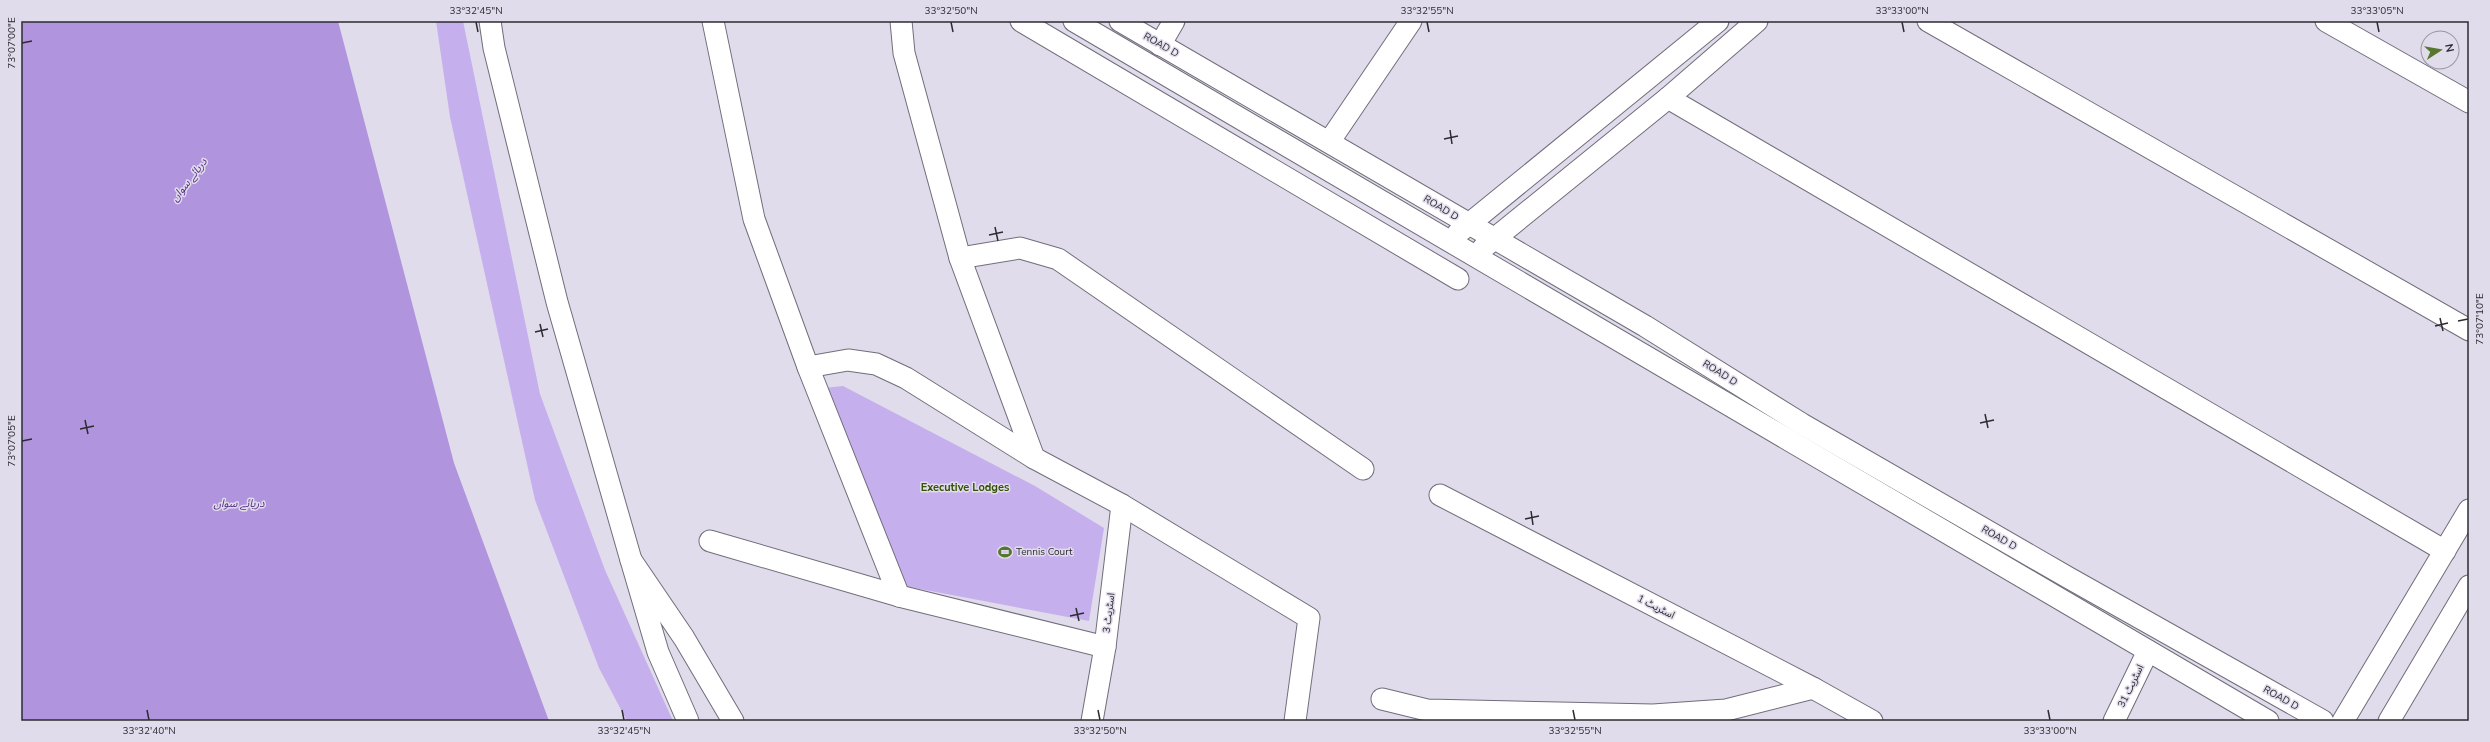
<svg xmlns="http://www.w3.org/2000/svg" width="2490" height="742" viewBox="0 0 2490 742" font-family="'Nunito Sans','Noto Sans Arabic',sans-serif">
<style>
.green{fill:#c6afed}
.water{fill:#b094de}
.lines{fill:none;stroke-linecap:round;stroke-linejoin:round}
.minor-casing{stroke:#716d7a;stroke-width:23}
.minor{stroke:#fff;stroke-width:21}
.ticks{fill:none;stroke:#2d2b31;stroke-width:1.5}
.labels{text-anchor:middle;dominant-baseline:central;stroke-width:3;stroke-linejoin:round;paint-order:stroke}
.street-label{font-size:10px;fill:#2d2b31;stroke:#e1dceb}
.poi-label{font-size:10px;fill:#2d2b31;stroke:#e1dceb;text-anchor:start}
.water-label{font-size:11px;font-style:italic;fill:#542d83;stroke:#e1dceb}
.neighbourhood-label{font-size:11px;font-weight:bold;fill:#355007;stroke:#e1dceb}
.neatline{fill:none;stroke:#2d2b31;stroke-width:1.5}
.ticks-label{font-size:10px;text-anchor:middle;fill:#2d2b31}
</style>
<rect width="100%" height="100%" fill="#e1dceb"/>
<g class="green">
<path d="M436,21h27l77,373 65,176 68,151h-46l-28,-53 -64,-168 -85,-383z"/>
<path d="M843,386l192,100 69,42 -15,93 -185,-35 -80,-198z"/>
</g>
<path class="water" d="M21,21h317l116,442 95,258h-528z"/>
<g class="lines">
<g class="minor-casing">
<g id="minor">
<path d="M490,21l4,27 63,254 74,258"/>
<path d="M713,21l41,198 54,148 91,229"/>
<path d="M901,21l3,32 56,205 74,200"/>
<path d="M1021,21l437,258"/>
<path d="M1074,21l1194,700"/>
<path d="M1120,21l525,305 157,98 267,154 254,143"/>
<path d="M1928,21l541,309"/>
<path d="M2326,21l143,81"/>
<path d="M1160,45l14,-24"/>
<path d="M1668,98l777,453"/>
<path d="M1329,142l82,-121"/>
<path d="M1458,233l260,-212"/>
<path d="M1483,248l185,-150 89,-77"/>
<path d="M960,258l60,-10 38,11 305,210"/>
<path d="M808,367l40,-7 28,4 30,14 128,80 88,47 187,113 -14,103"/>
<path d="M1440,495l373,193 59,33"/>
<path d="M710,541l189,55 206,51"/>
<path d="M1382,699l45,11 226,5 73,-5 87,-22"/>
<path d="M688,721l-30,-69 -27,-92 53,78 49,83"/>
<path d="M1092,721l13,-74 17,-142"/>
<path d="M2114,721l34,-70"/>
<path d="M2343,721l126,-211"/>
<path d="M2389,721l80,-135"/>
</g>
</g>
<use href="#minor" class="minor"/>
</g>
<path class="ticks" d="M476,22l2,10M951,22l2,10M1427,22l2,10M1902,22l2,10M2377,22l2,10M22,43l10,-2M1450,130l2,14M1444,139l14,-3M995,227l3,14M989,235l14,-3M2440,318l3,13M2458,321l10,-2M540,324l3,13M2435,326l13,-3M535,332l13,-3M1985,414l3,14M85,420l3,14M1980,423l14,-3M80,429l14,-3M22,441l10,-2M1531,511l2,14M1525,519l14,-3M1076,608l3,13M1070,616l14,-3M147,710l2,10M622,710l2,10M1098,710l2,10M1573,710l2,10M2048,710l2,10"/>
<defs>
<g id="stadium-bare" transform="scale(1.08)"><path d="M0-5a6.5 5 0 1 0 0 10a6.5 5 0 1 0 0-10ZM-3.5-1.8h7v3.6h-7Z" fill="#58772e" stroke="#e1dceb" stroke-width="2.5" paint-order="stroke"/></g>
</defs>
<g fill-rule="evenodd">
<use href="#stadium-bare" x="1005" y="552"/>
</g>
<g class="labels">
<g class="street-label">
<text transform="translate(1161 45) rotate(30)">ROAD D</text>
<text transform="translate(1441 208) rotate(31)">ROAD D</text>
<text transform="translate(1720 373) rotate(32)">ROAD D</text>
<text transform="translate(1999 538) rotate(30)">ROAD D</text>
<text transform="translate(1656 607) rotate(27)">اسٹریٹ 1</text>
<text transform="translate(1109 613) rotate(-83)">اسٹریٹ 3</text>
<text transform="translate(2131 686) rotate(-64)">اسٹریٹ 31</text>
<text transform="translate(2281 698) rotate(29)">ROAD D</text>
</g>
<g class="poi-label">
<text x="1016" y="552">Tennis Court</text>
</g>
<g class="water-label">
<text transform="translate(189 180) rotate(-52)">دریائے سواں</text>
<text x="239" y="503">دریائے سواں</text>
</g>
<g class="neighbourhood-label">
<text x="965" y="487">Executive Lodges</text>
</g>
</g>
<rect width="2490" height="742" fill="none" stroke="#e1dceb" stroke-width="44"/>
<g transform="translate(2440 50) rotate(78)"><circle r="19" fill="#e1dceb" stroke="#9995a1"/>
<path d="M0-3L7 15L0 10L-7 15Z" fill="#58772e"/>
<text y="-6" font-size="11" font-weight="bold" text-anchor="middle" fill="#2d2b31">N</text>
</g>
<rect x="22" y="22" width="2446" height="698" class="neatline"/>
<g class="ticks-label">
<text x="476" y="14">33°32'45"N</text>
<text x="951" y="14">33°32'50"N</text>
<text x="1427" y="14">33°32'55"N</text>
<text x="1902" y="14">33°33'00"N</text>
<text x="2377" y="14">33°33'05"N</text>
<text transform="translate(11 43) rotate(-90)" y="4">73°07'00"E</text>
<text transform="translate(2479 319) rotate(-90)" y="4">73°07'10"E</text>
<text transform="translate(11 441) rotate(-90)" y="4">73°07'05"E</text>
<text x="149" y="734">33°32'40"N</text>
<text x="624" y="734">33°32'45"N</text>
<text x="1100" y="734">33°32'50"N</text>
<text x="1575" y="734">33°32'55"N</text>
<text x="2050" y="734">33°33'00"N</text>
</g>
</svg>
